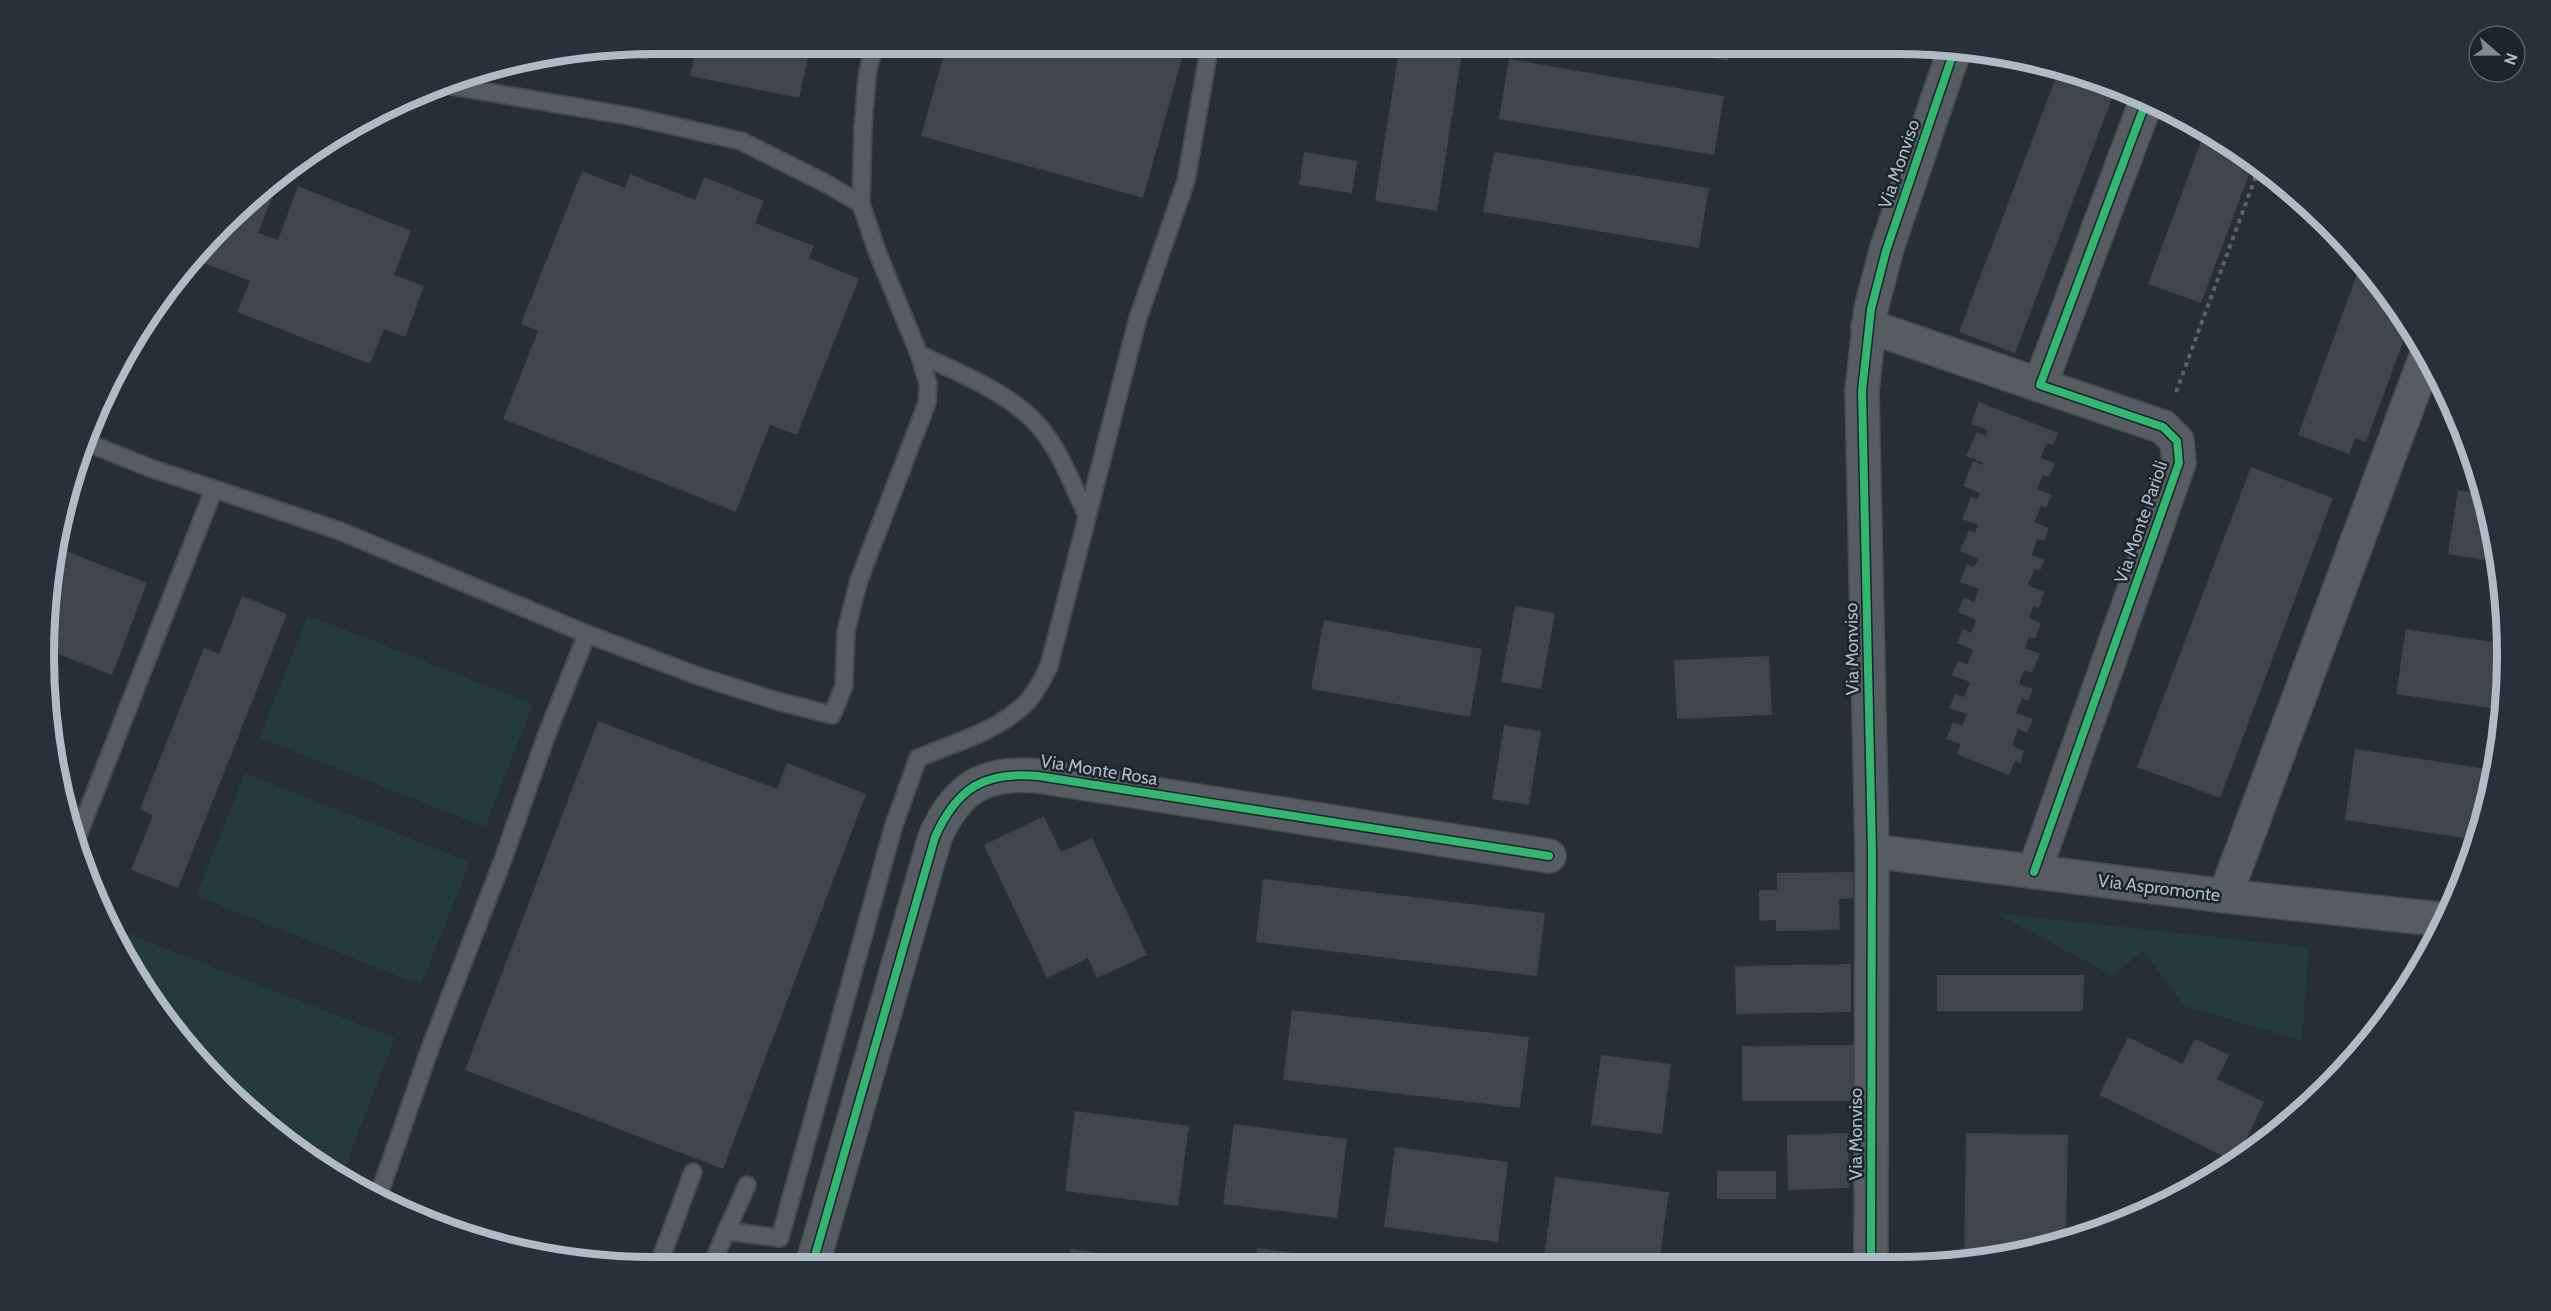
<svg xmlns="http://www.w3.org/2000/svg" width="2551" height="1311" viewBox="0 0 2551 1311" font-family="Cabin,sans-serif">
<style>
.green{fill:#253a3a}
.building{fill:#3f454a}
.lines{fill:none;stroke-linecap:round;stroke-linejoin:round}
.service-casing{stroke:#454a4f;stroke-width:20}
.minor-casing{stroke:#454a4f;stroke-width:36}
.path{stroke:#5b6166;stroke-width:4;stroke-dasharray:4.5 4.5;stroke-linecap:butt}
.service{stroke:#575c62;stroke-width:16}
.minor{stroke:#575c62;stroke-width:33}
.cycleway-casing{stroke:#1b252e;stroke-width:11}
.cycleway{stroke:#33b770;stroke-width:8}
.labels{text-anchor:middle;dominant-baseline:central;stroke-width:5;stroke-linejoin:round;paint-order:stroke}
.street-label{font-size:18px;fill:#b1bbc5;stroke:#1b252e}
.rim{fill:none;stroke:#b1bbc5;stroke-width:8}
</style>
<rect width="100%" height="100%" fill="#272e34"/>
<g class="green">
<path d="M308,615l225,89 -48,123 -226,-89z"/>
<path d="M245,773l225,89 -49,123 -225,-89z"/>
<path d="M1995,913l314,34 -7,94 -118,-35 -41,-55 -30,25z"/>
<path d="M106,925l289,113 -54,139c-19,-12 -41,-23 -59,-36 -73,-57 -132,-134 -176,-216z"/>
</g>
<g class="building">
<path d="M651,44l-3,16 -52,-10v-1z"/>
<path d="M697,44h114l-12,54 -109,-22z"/>
<path d="M921,44h265l-43,154 -222,-62 24,-85z"/>
<path d="M1400,44h48l15,3 -26,164 -62,-10z"/>
<path d="M1637,44h7l87,1 -3,16z"/>
<path d="M1509,59l215,37 -10,59 -215,-36z"/>
<path d="M2060,67l56,21 -101,265 -56,-21z"/>
<path d="M2205,131l49,30 -53,142 -53,-19z"/>
<path d="M1304,152l53,9 -5,32 -53,-8z"/>
<path d="M1494,152l215,36 -10,60 -216,-36z"/>
<path d="M582,171l43,17 5,-14 65,26 9,-23 60,24 -9,22 59,23 -5,12 50,21 -62,156 -27,-10 -34,87 -233,-93 35,-88 -17,-7z"/>
<path d="M273,179l5,3 -20,51 20,7 20,-54 113,45 -17,44 30,11 -19,51 -21,-8 -14,35 -133,-52 13,-31 -59,-23z"/>
<path d="M2362,261l47,65 -43,116 -11,-4 -6,16 -51,-19z"/>
<path d="M1979,402l79,31 -5,12 -7,-2 -5,15 14,5 -6,14 -6,-2 -6,14 15,6 -6,13 -5,-2 -7,16 15,6 -5,13 -7,-2 -5,16 12,5 -4,11 -5,-2 -7,16 16,7 -5,16 -6,-2 -4,12 12,5 -6,16 -6,-2 -4,11 15,6 -8,19 -8,-3 -5,14 14,5 -5,12 -6,-3 -6,15 17,6 -6,14 -9,-4 -6,17 12,5 -4,12 -5,-2 -6,14 -53,-21 5,-10 -15,-5 7,-17 9,4 5,-12 -18,-6 6,-14 9,3 6,-15 -18,-7 6,-14 10,3 5,-14 -16,-7 6,-14 8,4 5,-13 -18,-8 6,-15 10,5 5,-13 -19,-7 7,-18 7,3 4,-8 -18,-8 9,-21 6,3 3,-8 -16,-6 9,-22 7,2 2,-6 -17,-7 10,-25 10,4v-2l-17,-7 11,-24 9,4 2,-6 -17,-6z"/>
<path d="M2251,467l82,31 -113,300 -83,-31z"/>
<path d="M2458,490l25,4 16,68 -51,-8z"/>
<path d="M56,547l91,36 -35,92 -67,-26v-34z"/>
<path d="M242,596l45,18 -109,274 -47,-18 22,-55 -13,-6 64,-161 15,6z"/>
<path d="M1515,606l40,7 -14,76 -40,-7z"/>
<path d="M1324,620l158,29 -12,68 -159,-28z"/>
<path d="M2406,629l99,15 1,52 -2,14 -108,-16z"/>
<path d="M1769,656l3,59 -95,4 -3,-59z"/>
<path d="M598,721l179,68 10,-26 79,31 -143,375 -258,-99z"/>
<path d="M1504,725l37,6 -12,74 -37,-6z"/>
<path d="M2355,749l139,21 -7,44 -10,26 -132,-20z"/>
<path d="M1044,816l17,36 31,-14 55,117 -50,23 -9,-20 -41,20 -63,-133z"/>
<path d="M1853,872v26l-14,1 1,31 -64,1v-11l-17,1v-31h18v-17z"/>
<path d="M1263,879l282,34 -8,63 -281,-34z"/>
<path d="M1851,964v48l-115,2 -1,-48z"/>
<path d="M1937,975h147l-1,36h-146z"/>
<path d="M1292,1010l237,27 -9,71 -237,-28z"/>
<path d="M2128,1037l54,27 13,-25 34,16 -12,24 47,23 -27,57 -4,2 -134,-66z"/>
<path d="M1856,1045v56h-114v-55z"/>
<path d="M1601,1055l70,9 -9,70 -71,-9z"/>
<path d="M1075,1111l114,15 -11,80 -113,-15z"/>
<path d="M1234,1124l113,15 -10,79 -114,-14z"/>
<path d="M1848,1133l1,55 -61,2 -1,-55z"/>
<path d="M1966,1133l102,2 -2,103 -66,18 -36,-1z"/>
<path d="M1395,1147l113,15 -10,80 -114,-15z"/>
<rect x="1717" y="1171" width="59" height="28"/>
<path d="M1555,1177l114,15 -10,71h-63l-52,-6z"/>
<path d="M1257,1248l114,15v1h-116z"/>
<path d="M1070,1249l105,14v2h-107z"/>
</g>
<g class="lines">
<g class="service-casing">
<g id="service">
<path d="M874,44l-7,32 -4,51 -2,77 17,50 41,100c41,20 88,37 119,71 22,25 35,61 49,90"/>
<path d="M440,84l189,32 112,25 86,43 34,20"/>
<path d="M83,441l67,27 64,21"/>
<path d="M75,843l139,-354 126,42 247,103"/>
<path d="M377,1200l55,-157 72,-186 41,-118 42,-105 111,42 79,25 55,14 12,-29 2,-55 13,-51 68,-177 1,-20 -9,-29"/>
<path d="M726,1231l54,7 113,-410 25,-70c36,-15 81,-27 109,-56 10,-11 16,-23 22,-36l89,-348 48,-137 24,-137"/>
<path d="M658,1266l35,-94"/>
<path d="M708,1266l7,-9 32,-72"/>
</g>
</g>
<g class="minor-casing">
<g id="minor">
<path d="M1868,326l172,59"/>
<path d="M1872,851l353,45 222,24"/>
<path d="M2034,872l145,-409 -2,-22 -14,-14 -123,-42 107,-286"/>
<path d="M2225,896l202,-542"/>
<path d="M1871,1263l1,-412 -10,-460 9,-82 15,-58 69,-203"/>
<path d="M812,1266l123,-429c22,-49 49,-66 103,-61l511,80"/>
</g>
</g>
<path class="path" d="M2176,392l84,-227"/>
<use href="#service" class="service"/>
<use href="#minor" class="minor"/>
<g class="cycleway-casing">
<g id="cycleway">
<path d="M2034,872l145,-409 -2,-22 -14,-14 -123,-42 107,-286"/>
<path d="M1871,1263l1,-412 -10,-460 9,-82 15,-58 69,-203"/>
<path d="M812,1266l123,-429c22,-49 49,-66 103,-61l511,80"/>
</g>
</g>
<use href="#cycleway" class="cycleway"/>
</g>
<g class="labels">
<g class="street-label">
<text transform="translate(1899 164) rotate(-71)">Via Monviso</text>
<text transform="translate(2141 522) rotate(-71)">Via Monte Parioli</text>
<text transform="translate(1852 649) rotate(-91)">Via Monviso</text>
<text transform="translate(1099 770) rotate(9)">Via Monte Rosa</text>
<text transform="translate(2159 888) rotate(7)">Via Aspromonte</text>
<text transform="translate(1856 1134) rotate(-90)">Via Monviso</text>
</g>
</g>
<path d="M0 0H2551V1311H0ZM655 54H1896A601 601 0 0 1 2497 655V656A601 601 0 0 1 1896 1257H655A601 601 0 0 1 54 656V655A601 601 0 0 1 655 54Z" fill="#27313a" fill-rule="evenodd"/>
<path class="rim" d="M655 54H1896A601 601 0 0 1 2497 655V656A601 601 0 0 1 1896 1257H655A601 601 0 0 1 54 656V655A601 601 0 0 1 655 54Z"/>
<g transform="translate(2497 54) rotate(110)"><circle r="28" fill="#1b252e" stroke="#57616a" stroke-width="1.5"/>
<path d="M0-4.5L10 22L0 15L-10 22Z" fill="#818a92"/>
<text y="-9" font-size="16" font-weight="bold" text-anchor="middle" fill="#b1bbc5">N</text>
</g>
</svg>
